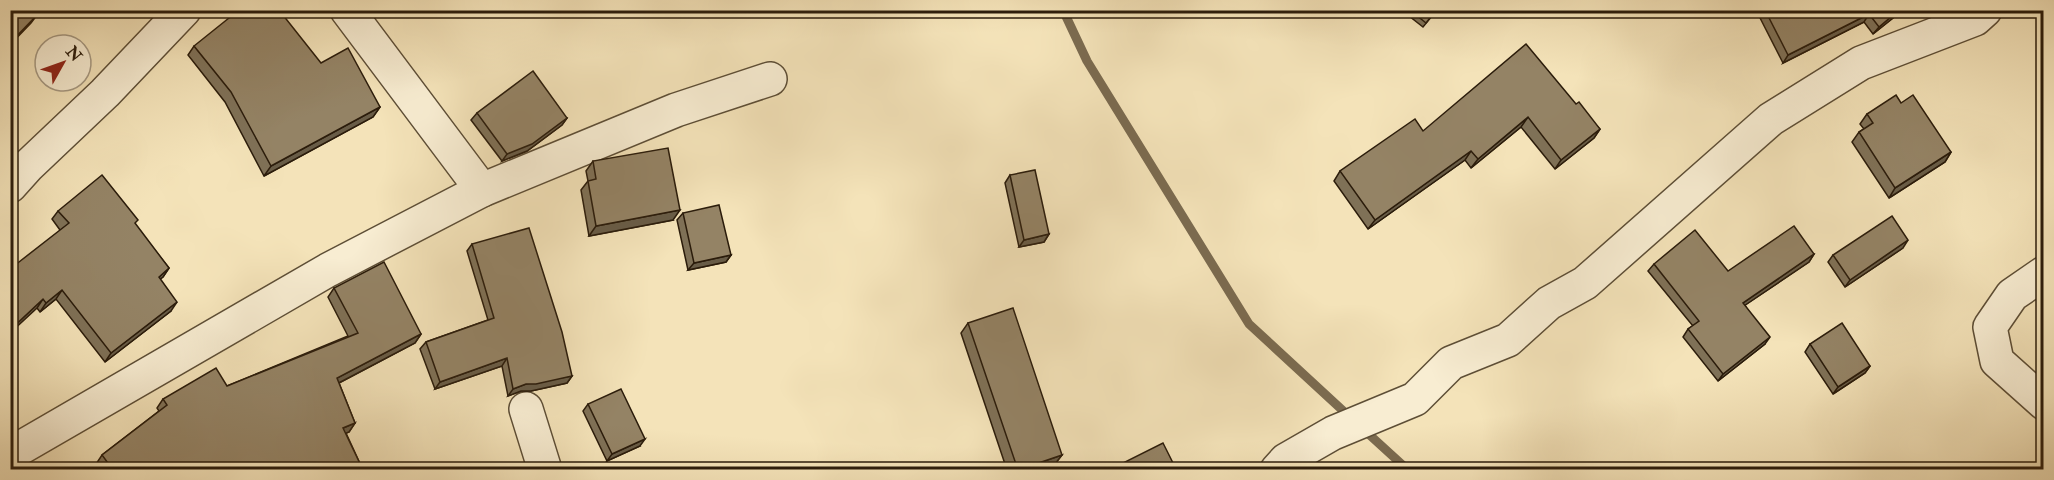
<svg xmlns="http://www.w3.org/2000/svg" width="2054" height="480" viewBox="0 0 2054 480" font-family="'IM FELL Double Pica',serif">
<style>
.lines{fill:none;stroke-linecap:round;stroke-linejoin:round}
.stream{stroke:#7b6b50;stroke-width:9}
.minor-casing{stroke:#5d4e36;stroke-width:36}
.minor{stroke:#f8edd2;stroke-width:33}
.wall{fill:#7f7157;stroke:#2b1c0b;stroke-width:1.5}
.shaded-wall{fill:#685c47;stroke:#2b1c0b;stroke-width:1.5}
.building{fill:#948365;stroke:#2b1c0b;stroke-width:1.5}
</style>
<rect width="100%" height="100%" fill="#f4e3b9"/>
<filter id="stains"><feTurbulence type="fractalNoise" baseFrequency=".00333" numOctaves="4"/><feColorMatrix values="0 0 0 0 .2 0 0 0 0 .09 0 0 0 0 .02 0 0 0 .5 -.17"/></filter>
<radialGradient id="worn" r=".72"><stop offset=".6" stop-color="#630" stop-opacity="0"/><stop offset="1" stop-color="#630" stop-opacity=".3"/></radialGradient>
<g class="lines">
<g class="stream">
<path d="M1063,10l24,51 162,263 103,95"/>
<path d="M1362,428l46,42"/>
</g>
<g class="minor-casing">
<g id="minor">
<path d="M347,10l135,180"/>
<path d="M10,186l18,-20 77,-73 79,-83"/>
<path d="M2044,273l-32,22 -22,32 7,34 47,42"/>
<path d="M526,409l19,61"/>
<path d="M10,454l318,-184 154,-80 194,-80 94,-31"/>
<path d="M1277,470l9,-10 47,-27 82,-34 36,-36 57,-23 41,-37 36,-20 186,-164 90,-56 114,-44 10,-9"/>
</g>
</g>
<use href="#minor" class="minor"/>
</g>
<g class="wall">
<path d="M416,10h13l-9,7z"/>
<path d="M1405,10h32l-14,17 -19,-15z"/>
<path d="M1756,10h147l-30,24 -9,-12 -81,41z"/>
<path d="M194,46l127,17 59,44 -7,10 -109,59 -39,-74 -37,-47z"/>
<path d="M1901,103l50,49 -6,10 -56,36 -37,-56 7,-10 5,-3 -4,-5 7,-10z"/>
<path d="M1576,104l24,25 -6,9 -39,31 -34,-42 -50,41 -6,-8 -97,69 -34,-48 6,-10 83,-40z"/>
<path d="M477,113l90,5 -5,7 -35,26 -25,10 -31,-41z"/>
<path d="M593,161l80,59 -84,16 -8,-46 7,-9 -2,-10z"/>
<path d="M1010,175l39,59 -5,8 -25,5 -14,-64z"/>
<path d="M58,211l77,14 34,43 -6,9 -3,2 11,32 -66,51 -49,-63 -16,13 -3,-4 23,-78 -8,-11z"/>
<path d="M683,213l48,42 -5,7 -38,8 -11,-50z"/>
<path d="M472,244l100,132 -5,7 -36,8h-10l-13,5 -6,-30 -67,23 -15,-40 6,-7 62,-22 -21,-69z"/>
<path d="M1903,248l-58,39 -17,-25 5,-7z"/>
<path d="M1814,254l-5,8 -64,43 20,39 -47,37 -35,-44 5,-8 5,-3 -45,-55 6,-7 74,7z"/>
<path d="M334,288l87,46 -6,9 -76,40 16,40 -6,9 -3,1 17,37h-263l-4,-6 6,-9 57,-44 -2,-3 6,-9 64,-13 121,-50 -20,-39z"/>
<path d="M968,323l94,132 -7,9 -15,6h-33l-46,-137z"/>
<path d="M1810,344l60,22 -5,7 -32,21 -28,-42z"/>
<path d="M588,404l52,42 -33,15 -24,-50z"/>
<path d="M1119,465h55l-3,5h-55z"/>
</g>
<g class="shaded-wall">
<path d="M425,10h4l-9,7z"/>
<path d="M1899,10h4l-30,24 6,-7z"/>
<path d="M1869,14l-5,8 -81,41 5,-8z"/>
<path d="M37,15l-6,8 -21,22v-2z"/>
<path d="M380,107l-7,10 -109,59 7,-10z"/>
<path d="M1528,117l-7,10 -50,41 7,-9z"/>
<path d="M567,118l-5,7 -35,26 -25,10 5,-7z"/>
<path d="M1600,129l-6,9 -39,31 6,-9z"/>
<path d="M1471,151l-6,9 -97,69 7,-9z"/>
<path d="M1951,152l-6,10 -56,36 6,-10z"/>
<path d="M680,210l-7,10 -84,16 7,-10z"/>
<path d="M1049,234l-5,8 -25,5 5,-7z"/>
<path d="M1908,240l-5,8 -58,39 5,-7z"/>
<path d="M1814,254l-5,8 -71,48 5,-7z"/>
<path d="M731,255l-5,7 -38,8 6,-7z"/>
<path d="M169,268l-6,9 -11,9 7,-9z"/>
<path d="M62,290l-6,9 -16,13 6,-9z"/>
<path d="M43,299l-6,9 -27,25v-3z"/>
<path d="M177,302l-6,9 -66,51 6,-9z"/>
<path d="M421,334l-6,9 -84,44 6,-9z"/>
<path d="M1770,337l-5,7 -47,37 5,-7z"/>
<path d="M507,358l-5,8 -67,23 5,-7z"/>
<path d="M1870,366l-5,7 -32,21 5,-7z"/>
<path d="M572,376l-5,7 -36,8h-10l-13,5 5,-7 13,-5z"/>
<path d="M355,423l-6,9 -12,5 6,-9z"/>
<path d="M645,439l-5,7 -33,15 5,-7z"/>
<path d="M1062,455l-7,9 -15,6h-22z"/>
</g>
<g class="building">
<path d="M10,10h22l5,5 -27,28z"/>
<path d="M239,10h40l42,53 27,-15 32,59 -109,59 -40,-74 -37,-46z"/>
<path d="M1410,10h26l-10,13z"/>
<path d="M1765,10h134l-20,17 -10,-13 -81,41z"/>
<path d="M1526,44l50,60 3,-2 21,27 -39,31 -33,-43 -50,42 -7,-8 -96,69 -35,-49 75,-52 8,12z"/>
<path d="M533,71l34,47 -35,26 -25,10 -30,-41z"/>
<path d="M1896,95l5,8 12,-8 38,57 -56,36 -36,-56 14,-9 -6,-9z"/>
<path d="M10,110l5,5 -5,4z"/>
<path d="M668,148l12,62 -84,16 -8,-45 8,-2 -3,-18z"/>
<path d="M1035,170l14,64 -25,6 -14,-65z"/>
<path d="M102,175l36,45 -3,3 34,45 -10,9 18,25 -66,51 -49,-63 -16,13 -3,-4 -33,31v-61l59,-46 -11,-12z"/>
<path d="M719,205l12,50 -37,8 -11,-50z"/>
<path d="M1892,216l16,24 -58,40 -17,-25z"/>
<path d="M1794,226l20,28 -71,49 27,34 -47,37 -35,-45 11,-8 -45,-57 41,-34 33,41z"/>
<path d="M529,228l33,104 10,44 -36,8h-10l-13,5 -6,-31 -67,24 -14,-40 68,-24 -22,-74z"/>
<path d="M384,262l37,72 -84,44 18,45 -12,5 20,42h-250l-11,-15 65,-50 -4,-6 53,-31 11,18 131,-53 -24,-45z"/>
<path d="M1013,308l49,147 -44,15 -50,-147z"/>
<path d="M1842,323l28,43 -32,21 -28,-43z"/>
<path d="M621,389l24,50 -33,15 -24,-50z"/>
<path d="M1163,443l11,22 -9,5h-43l-3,-5z"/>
<path d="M763,467l1,3h-14z"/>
</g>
<rect width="2054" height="480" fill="none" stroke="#f4e3b9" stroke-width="36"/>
<rect x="12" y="12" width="2030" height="456" fill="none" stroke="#2b1c0b" stroke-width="3"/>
<rect x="18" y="18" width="2018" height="444" fill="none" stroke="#2b1c0b" stroke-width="1.5"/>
<g transform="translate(63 63) rotate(50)"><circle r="28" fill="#f8edd2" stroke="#a69982" stroke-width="1.5"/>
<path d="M0-4.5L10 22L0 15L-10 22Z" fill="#8f2418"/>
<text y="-9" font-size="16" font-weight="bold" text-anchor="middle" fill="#2b1c0b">N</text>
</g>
<rect width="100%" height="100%" filter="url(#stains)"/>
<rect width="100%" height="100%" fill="url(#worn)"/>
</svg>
